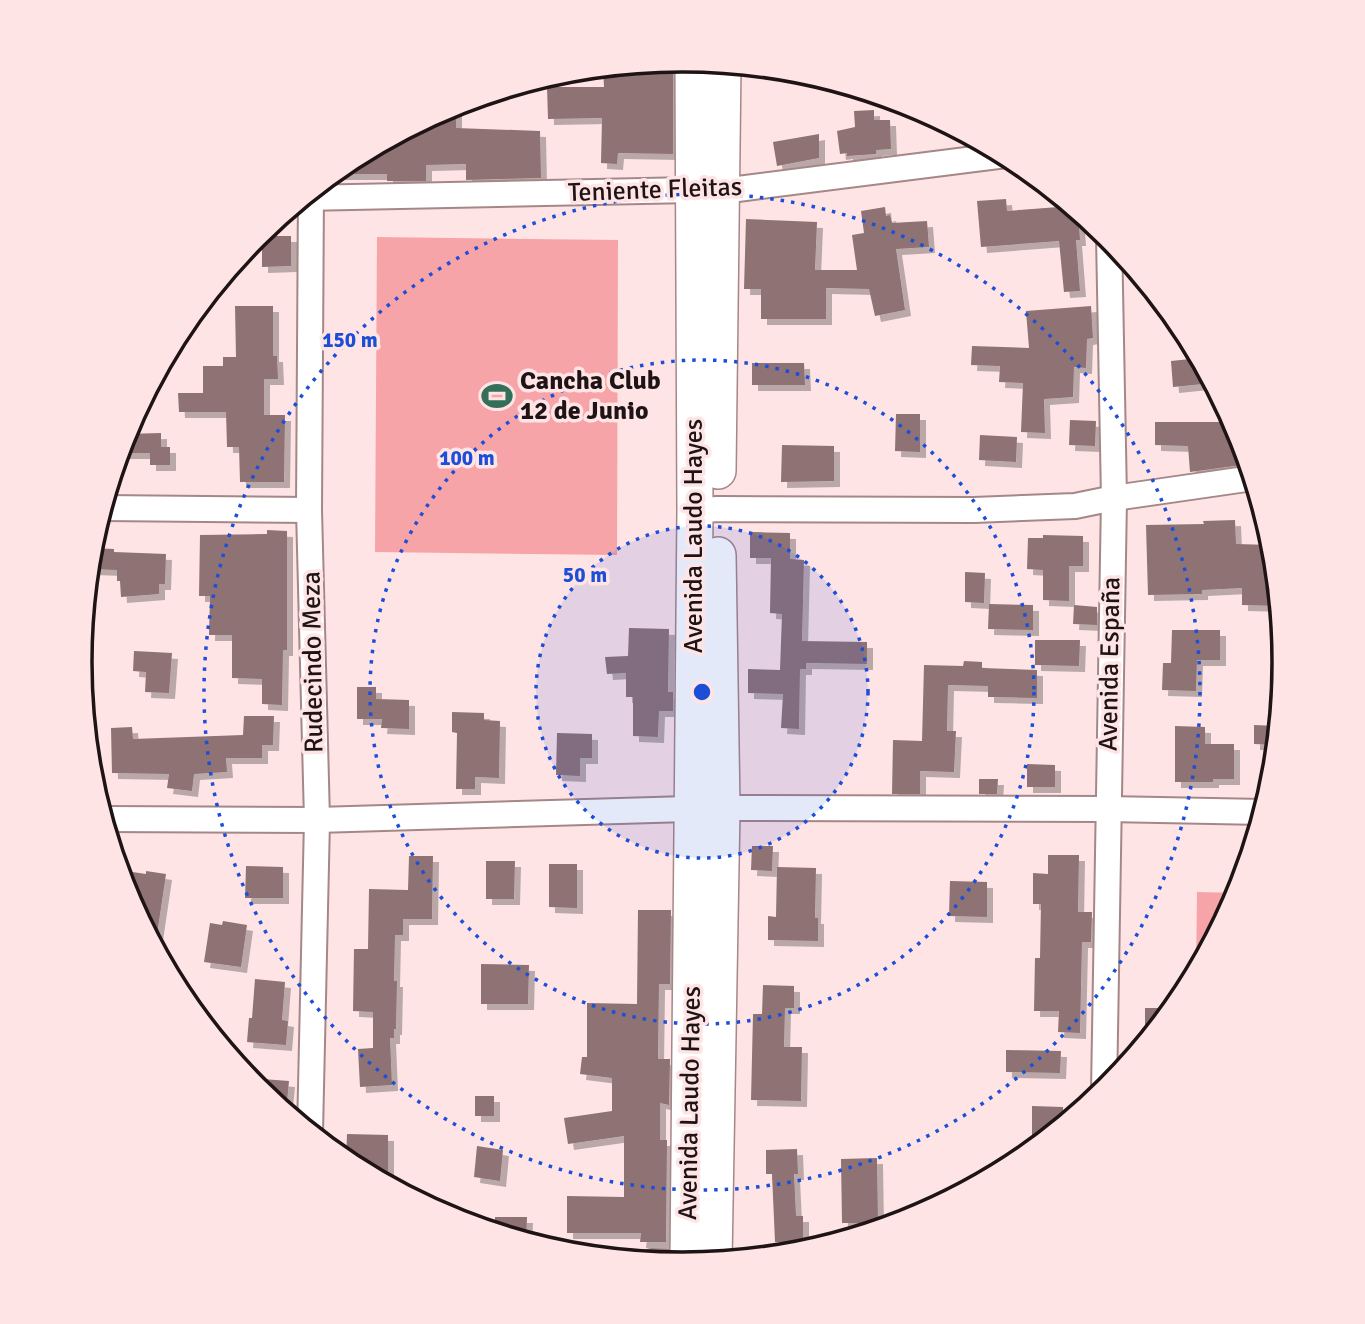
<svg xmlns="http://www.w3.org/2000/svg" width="1365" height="1324" viewBox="0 0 1365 1324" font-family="Signika,sans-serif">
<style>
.green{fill:#f6a4a7}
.building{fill:#8f7273;filter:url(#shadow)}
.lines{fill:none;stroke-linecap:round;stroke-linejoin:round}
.street-casing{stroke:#a58788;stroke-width:28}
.secondary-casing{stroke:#a58788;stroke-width:38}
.street{stroke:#fff;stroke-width:24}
.secondary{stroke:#fff;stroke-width:35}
.ring{fill:none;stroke:#1d4ed8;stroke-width:3.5;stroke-dasharray:3.5 7}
.labels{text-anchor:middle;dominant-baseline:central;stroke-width:7;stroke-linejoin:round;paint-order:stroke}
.street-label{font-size:26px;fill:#1f1415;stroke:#fee4e5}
.poi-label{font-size:26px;font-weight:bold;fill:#1f1415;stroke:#fee4e5;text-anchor:start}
.rim{fill:none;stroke:#1f1415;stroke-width:3.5}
.centre{fill:#1d4ed8;stroke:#fee4e5;stroke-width:3.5}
.ring-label{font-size:21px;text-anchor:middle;font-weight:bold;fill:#1d4ed8;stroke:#fee4e5;stroke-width:7;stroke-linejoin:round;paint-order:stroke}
</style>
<defs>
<filter id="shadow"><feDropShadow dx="6" dy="6" stdDeviation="0" flood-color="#0004"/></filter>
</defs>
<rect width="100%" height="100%" fill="#fee4e5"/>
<g class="green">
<path d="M377,237l241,3 -1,315 -242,-3z"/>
<path d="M1197,892l42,1 -43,80z"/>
</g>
<g class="building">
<path d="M673,60v94l-55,-1 -1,11 -16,-1 1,-45 -54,1 -1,-32h57l-1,-20z"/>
<path d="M456,104v24l84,3 1,47 -75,2v-16l-40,1v16h-39v-7h-55l16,-13 25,-13h13l1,-8h14v-7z"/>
<path d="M874,110v10h16l1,29 -15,1v4l-29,2v-3l-7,1 -3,-23 18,-4 -1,-16z"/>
<path d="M819,134v24l-42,8 -4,-24z"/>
<path d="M1006,199l1,12 65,-5 6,5 2,29h-4l4,51 -16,1 -5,-51 -78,6 -4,-46z"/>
<path d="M885,207l1,9 4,-1 2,8 35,-2 2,26 -33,2 9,61 -30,6 -6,-27 -43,-1v31h-65v-30h-17l2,-70 71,3 -2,48h42l-5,-35 12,-2 -3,-22z"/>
<path d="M262,236h29v30l-29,1z"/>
<path d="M235,306h38v50h4l1,23h-14v36h21l-1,67h-44l-1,-35h-12l-1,-35h-47l-1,-19h25v-27h20v-9h13z"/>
<path d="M1091,306l2,32 -6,1 -1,29 -12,-1 -1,30 -29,2 1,34 -24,-1 2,-49 -24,-1 1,-16 -29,-1 1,-19 57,2 -3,-37z"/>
<path d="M1200,358l13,25 -40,4 -2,-26z"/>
<path d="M752,363h52l1,22h-53z"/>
<path d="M1216,388l23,44 10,32 -59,8 -2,-26 -33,-1v-23h64z"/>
<path d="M896,414h24v38l-25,-1z"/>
<path d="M1070,420l26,1 -1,25 -26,-1z"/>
<path d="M161,433v14h9v18h-20v-12h-31l6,-19z"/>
<path d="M980,435l37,2 -1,25 -37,-2z"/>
<path d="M782,445l52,1v35l-53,1z"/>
<path d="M1235,520l1,24 37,1 6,61 -37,-1v-17l-40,2v4l-54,1 -2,-70 58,-1 -1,-3z"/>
<path d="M267,530l20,1v119h-4l-1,55 -20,-1v-25l-30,-1v-43h-23l1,-39h-11l1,-61 67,-1z"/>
<path d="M750,532l40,1v26l14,1 -2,81 65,1v22l-61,-1v6h-6l-1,60 -18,-1 2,-34 -35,-1v-24l32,1 2,-56 -12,-1 1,-55h-21z"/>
<path d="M1043,535l40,1v30h-14v35l-26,-1v-30l-16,-1 1,-31h15z"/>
<path d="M91,548l23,1v3l52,2 -1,30h-6v10l-38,3 -1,-16h-3v-11l-28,-1z"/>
<path d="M965,572l20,1 -1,30 -19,-1z"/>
<path d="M989,604l44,1v25l-45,-1z"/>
<path d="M1074,605l23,2v18l-24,-1z"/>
<path d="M629,628l40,1 -1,63h5v19h-14l-1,26 -25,-1v-39h-7v-24l-19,1 -2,-17 23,-1z"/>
<path d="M1172,630h48v30h-23l-1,31 -34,-1 1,-27h8z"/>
<path d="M1035,640h45l-1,26 -44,-1z"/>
<path d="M134,651l38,2 -3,40 -24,-1 1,-20 -13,-1z"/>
<path d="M964,661l18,1v6l55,2v28l-49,-1v-11l-40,-1 -1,46h9l-2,41 -34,-1v23h-28l1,-54 29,1 2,-76 39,1z"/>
<path d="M357,687h19v12l33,1v29l-28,-1 1,-9h-25z"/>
<path d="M452,712l32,1v7l16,1 -1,57 -24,-1v12h-19l1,-56 -5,-1z"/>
<path d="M244,716h30l-1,29h-11v13h-36l1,14 -33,2 -2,17 -25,-3 2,-14 -57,-1 -1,-45 21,-1 1,12 110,-4z"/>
<path d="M1254,725l25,1 -2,19 -23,-1z"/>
<path d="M1175,726l30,1v17h29v35h-21v3h-38z"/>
<path d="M557,733l35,1v24h-12v18l-24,-1z"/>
<path d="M1027,764l28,1v22h-28z"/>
<path d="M979,779h19l-1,15h-18z"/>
<path d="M752,846h21l-1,25 -21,-1z"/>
<path d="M1048,855h31l-1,57h14l-1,30h-9l-2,91 -22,-1 1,-21h-25l1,-53h5l1,-54h-8v-31l15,1z"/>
<path d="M409,856h24l-1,63h-29v16h-8l-1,46h3l-1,48h-2v9h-4l2,47 -32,2 -2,-38 15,-1v-36l-20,-1 1,-62h14l1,-60 39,1z"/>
<path d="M486,861h29l-1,38h-28z"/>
<path d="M549,864h28v44l-28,-1z"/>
<path d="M246,866l37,1v31h-38z"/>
<path d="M777,867l39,1 -1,50h3v23l-50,-1v-24l8,1z"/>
<path d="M119,870l27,4v-3l20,3 -11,74 -29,-56z"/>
<path d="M950,881l37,1v35l-38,-1z"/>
<path d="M638,910h33l-1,74h-11l-1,75h12l-1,46 -9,-2v37h7l-1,102h-26l1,-9h-74v-37l57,1v-61l-56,8 -4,-26 48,-7v-33l-32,-4 2,-17h5v-54l50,1z"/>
<path d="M223,921l24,4 -6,42 -37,-5 6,-39 12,2z"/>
<path d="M481,964l48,1 -1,39h-47z"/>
<path d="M255,979l30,3 -3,38 6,1 -2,24 -39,-3 2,-24h3z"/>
<path d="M763,985l31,1v22h-9l-1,39h18l-1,54 -50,-1 2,-86h9z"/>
<path d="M1145,1008h29l-29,36z"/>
<path d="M1006,1050l55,1 -1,22 -54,-1z"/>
<path d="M249,1078l40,3 -3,31 -30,-24z"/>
<rect x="475" y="1096" width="19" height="20"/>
<path d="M1032,1106l31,1v19l-31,25z"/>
<path d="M347,1134l41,1v49l-42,-22z"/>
<path d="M477,1146l26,4 -3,31 -26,-4z"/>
<path d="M797,1149l1,25h-4l2,42h7v27l-28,-1 -3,-68h-6v-24z"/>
<path d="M877,1158l1,65h-36l-1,-64z"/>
<path d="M495,1217h32l-1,24 -31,-9z"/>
</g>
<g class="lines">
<g class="street-casing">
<g id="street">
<path d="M303,198l389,-8 30,1 284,-36"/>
<path d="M103,508l206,2"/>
<path d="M695,511l22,-2 257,1 101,-4 39,-8 139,-20"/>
<path d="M104,819l213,1 405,-12 385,1 157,3"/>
<path d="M1104,1092l10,-594 -5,-262"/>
<path d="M310,1132l7,-312 -8,-310 2,-319"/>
<path d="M652,1262l47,1"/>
</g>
</g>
<g class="secondary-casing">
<g id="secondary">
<path d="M718,471l5,-407"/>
<path d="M714,1261l8,-453 -4,-253"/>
<path d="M688,1264l7,-753 -2,-451"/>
</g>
</g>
<use href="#street" class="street"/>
<use href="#secondary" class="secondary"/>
</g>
<circle cx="702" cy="692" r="166" fill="#1d4ed8" fill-opacity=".12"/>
<g class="ring">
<circle cx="702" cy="692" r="166"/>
<circle cx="702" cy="692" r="332"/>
<circle cx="702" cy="692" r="498"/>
</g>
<defs>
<g id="stadium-bare" transform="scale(2.415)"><path d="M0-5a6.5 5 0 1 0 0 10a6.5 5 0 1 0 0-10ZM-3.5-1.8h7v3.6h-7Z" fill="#346f59" stroke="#fee4e5" stroke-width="2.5" paint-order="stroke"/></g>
</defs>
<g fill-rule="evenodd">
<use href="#stadium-bare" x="497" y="396"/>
</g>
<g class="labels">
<g class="street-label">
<text transform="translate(655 190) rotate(-2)">Teniente Fleitas</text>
<text transform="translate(694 536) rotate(-90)">Avenida Laudo Hayes</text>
<text transform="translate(313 662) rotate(-91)">Rudecindo Meza</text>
<text transform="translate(1110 664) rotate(-89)">Avenida España</text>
<text transform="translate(690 1103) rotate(-89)">Avenida Laudo Hayes</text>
</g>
<g class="poi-label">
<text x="520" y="381">Cancha Club<tspan x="520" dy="30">12 de Junio</tspan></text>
</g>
</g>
<path d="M0 0H1365V1324H0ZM92 662a590 590 0 1 1 1180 0a590 590 0 1 1-1180 0Z" fill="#fee4e5" fill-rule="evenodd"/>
<path class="rim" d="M92 662a590 590 0 1 1 1180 0a590 590 0 1 1-1180 0Z"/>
<circle cx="702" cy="692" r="10" class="centre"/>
<g class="ring-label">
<text x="350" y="347">150 m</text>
<text x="467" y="465">100 m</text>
<text x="585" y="582">50 m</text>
</g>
</svg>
